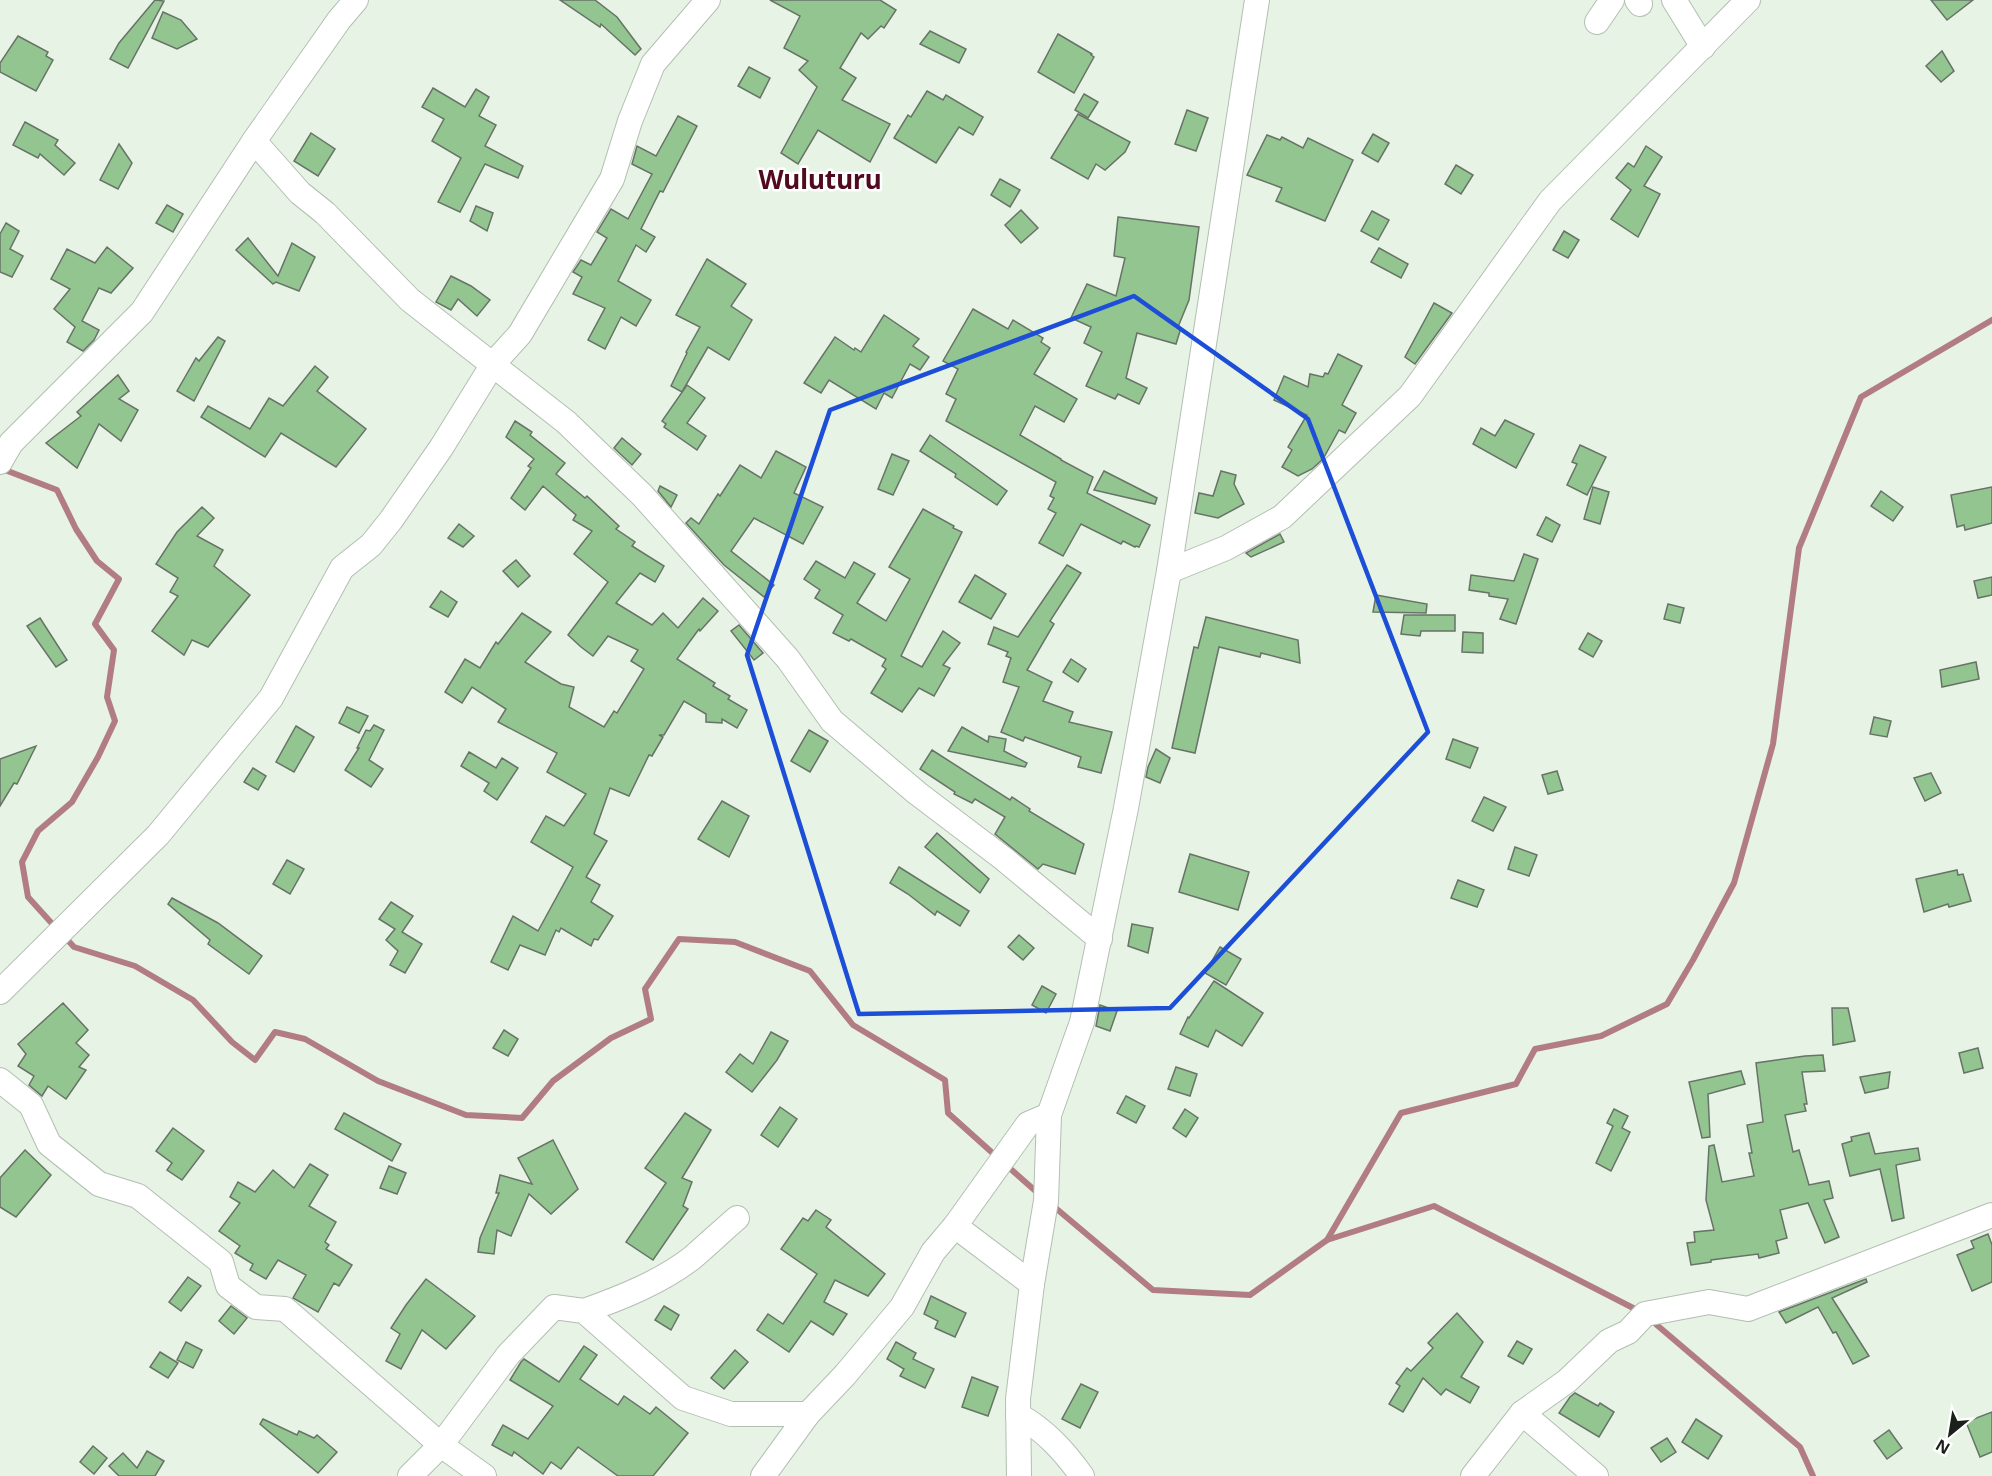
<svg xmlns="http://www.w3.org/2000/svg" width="1992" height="1476" viewBox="0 0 1992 1476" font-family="'Noto Sans',sans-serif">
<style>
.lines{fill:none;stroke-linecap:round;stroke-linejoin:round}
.stream{stroke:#b27d82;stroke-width:6}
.building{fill:#93c590;stroke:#687367;stroke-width:1.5}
.minor-casing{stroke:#b2bfb1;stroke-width:26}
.minor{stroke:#fff;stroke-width:24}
.marked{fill:none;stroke:#1d4ed8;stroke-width:4.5;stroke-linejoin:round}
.labels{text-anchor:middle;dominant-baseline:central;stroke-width:5;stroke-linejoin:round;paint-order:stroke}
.district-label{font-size:26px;font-weight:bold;fill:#510b1d;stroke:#fff}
</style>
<rect width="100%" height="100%" fill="#e6f3e5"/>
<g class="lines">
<g class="stream">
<path d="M0,468l57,22 19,39 21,32 22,18 -24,45 19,26 -7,47 8,24 -17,36 -26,45 -34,29 -16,31 6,35 28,31"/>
<path d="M63,935l11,12 61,19 58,34 39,42 23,18 20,-28 30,7 73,42 88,34 56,3 31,-37 58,-43 40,-19 -6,-30 34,-50 56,3 75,29 43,54 92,55 3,33 49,44"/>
<path d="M1005,1164l35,31"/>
<path d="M1052,1205l101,85 97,5 77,-55 107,-34 207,106"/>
<path d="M1327,1240l74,-127 115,-29 19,-35 66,-13 66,-32 26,-44 41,-77 39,-139 26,-196 62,-151 131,-77"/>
<path d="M1651,1320l149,127 13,29"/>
</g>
</g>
<g class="building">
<path d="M155,0l9,1 -36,67 -18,-9 9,-16z"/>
<path d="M560,0h35l22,17 24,32 -6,6 -34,-31 -1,3z"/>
<path d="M770,0h110l16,10 -12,18 -3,-2 -13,13 -7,-6 -21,35 16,10 -14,22 48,24 -20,38 -52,-32 -20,34 -17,-11 36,-66 -18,-17 9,-9 -24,-13 16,-32z"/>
<path d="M1931,0h42l-26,20z"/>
<path d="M163,12l18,8 16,19 -20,10 -25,-11z"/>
<path d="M930,31l36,18 -7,14 -39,-19z"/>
<path d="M1058,34l34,20 -1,1 3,2 -20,36 -36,-21z"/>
<path d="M18,36l30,16 -2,4 7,4 -17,31 -36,-19v-9z"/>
<path d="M1942,51l12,20 -13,11 -15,-16z"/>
<path d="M749,67l21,11 -10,20 -22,-12z"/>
<path d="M433,88l32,19 11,-18 13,8 -10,19 17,9 -11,21 38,20 -5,12 -33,-14 -25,48 -22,-10 23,-44 -29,-17 12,-22 -22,-12z"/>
<path d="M927,91l16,9 3,-5 37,22 -10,18 -14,-8 -23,36 -42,-25 14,-23 3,2z"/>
<path d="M1084,94l14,8 -10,16 -13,-8z"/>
<path d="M1187,110l21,8 -12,33 -21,-7z"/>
<path d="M1078,114l52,28 -5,10 -20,18 -9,-6 -8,15 -37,-21z"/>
<path d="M678,116l19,10 -34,66 -3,-1 -19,38 14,8 -9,15 -10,-7 -18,36 33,19 -15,26 -15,-9 -16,32 -17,-9 17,-32 -32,-14 9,-17 -9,-5 8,-12 10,5 16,-27 -10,-6 14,-23 17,10 24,-45 -20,-10 5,-18 19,10z"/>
<path d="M25,122l33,18 -3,5 20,18 -11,12 -24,-21 -2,4 -25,-13z"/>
<path d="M311,133l24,16 -17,27 -24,-15z"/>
<path d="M1373,134l16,9 -11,19 -16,-9z"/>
<path d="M1267,135l13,5 2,-3 21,11 5,-10 45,22 -28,61 -49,-20 6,-13 -35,-13z"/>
<path d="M119,144l13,19 -14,26 -18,-9z"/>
<path d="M1646,146l16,11 -18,29 16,8 -22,43 -27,-18 20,-29 -15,-12 12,-15 6,4z"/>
<path d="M1456,165l17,10 -12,19 -16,-10z"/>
<path d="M1000,179l20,11 -10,17 -19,-12z"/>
<path d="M167,205l16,9 -10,18 -17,-9z"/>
<path d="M476,206l17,7 -6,18 -17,-10z"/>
<path d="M1021,210l17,18 -17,15 -16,-18z"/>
<path d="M1372,211l17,9 -11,20 -17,-9z"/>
<path d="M1118,217l81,10 -10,73 -11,27 3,1 -5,16 -39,-11 -11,45 21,10 -8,16 -21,-10 -3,5 -29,-13 16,-34 -18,-9 7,-16 -20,-9 16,-34 29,12 9,-38 -11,-2z"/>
<path d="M6,223l13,8 -9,18 13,7 -11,21 -12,-5v-38z"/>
<path d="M1564,231l15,9 -11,18 -15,-8z"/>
<path d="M248,238l30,38 14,-33 23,14 -16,34 -23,-9 -3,2 -37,-34z"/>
<path d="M107,247l26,21 -22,25 -12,-5 -17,33 17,9 -5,10 -11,11 -16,-9 8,-15 -21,-18 16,-20 -19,-10 16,-30 28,14z"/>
<path d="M1379,248l29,16 -7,14 -30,-16z"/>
<path d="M707,259l39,25 -15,22 21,14 -23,40 -21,-13 -26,45 -11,-6 16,-33 -1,-1 14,-25 -24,-12z"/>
<path d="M451,276l20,10 19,14 -13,16 -19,-17 -7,11 -15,-8z"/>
<path d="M1434,303l18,10 -37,51 -10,-7z"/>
<path d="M973,309l35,20 5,-9 30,18 -2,4 9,6 -16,26 43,25 -13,23 -29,-16 -15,29 41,24v1l32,17 -6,16 63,32 -11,22 -3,-1 -1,1 -12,-6 -2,3 -40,-20 -18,32 -24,-13 17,-30 -8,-4 6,-11 -4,-2 6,-14 -110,-61 10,-22 -10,-5 12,-25 -15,-8z"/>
<path d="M884,315l35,24 -6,7 16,11 -9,13 -10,-6 -18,34 -8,-5 -8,16 -47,-29 -8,13 -17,-10 31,-46 19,13 1,-2 6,4z"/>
<path d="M218,337l7,4 -31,60 -17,-10 19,-33 3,3z"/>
<path d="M1338,354l24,12 -20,39 14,8 -11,20 -6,-3 -16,29 -11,10 -14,7 -16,-9 10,-17 -4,-3 19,-32 -33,-15 10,-24 24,11 2,-13 13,3 2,-4 3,1z"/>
<path d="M315,366l13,11 -11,14 49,38 -30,38 -55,-34 -16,24 -64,-40 7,-11 42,23 19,-31 14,8z"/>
<path d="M118,375l11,16 -10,8 19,11 -17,31 -22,-17 -22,44 -31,-25 35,-27 -4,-4z"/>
<path d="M687,385l18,13 -18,25 19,13 -9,14 -33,-23 2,-3 -4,-3z"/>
<path d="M1505,420l29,14 -18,34 -43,-24 8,-16 14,8z"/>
<path d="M515,421l17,11 -2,3 35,28 -9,11 29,24 2,-2 32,30 -3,3 19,13 -3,4 32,20 -9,16 -15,-9 -24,30 36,22 11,-12 15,15 25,-30 15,13 -18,20 -1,-2 -22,30 38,24 -2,3 17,10 -2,3 19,11 -10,18 -15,-9v4l-16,-1v-8l-22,-13 -20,34h-5l4,2 -11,19 -3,-1 -20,41 -19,-8 -16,46 13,7 -21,36 14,8 -9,17 22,14 -15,24 -4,-1 -3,7 -30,-18 -2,4 -3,-2 -11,25 -25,-10 -12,25 -17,-8 22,-46 25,15 35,-64 -42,-25 15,-26 18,10 22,-32 -39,-22 10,-19 -59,-31 8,-13 -34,-22 -10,16 -17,-11 20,-33 15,9 16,-26 2,2 24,-31 29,19 -26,30 36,22 13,3 -5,20 35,20 10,-16 3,2 27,-44 -13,-8 7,-11 -30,-14 -15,20 -12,-9 -13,-12 40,-53 -34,-28 18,-23 -19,-11 3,-5 -33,-29 -18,24 -14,-12 20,-30 -3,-2 6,-7 -28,-22z"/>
<path d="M930,435l77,56 -10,14 -42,-28 1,-3 -36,-23z"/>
<path d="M622,438l19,16 -9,11 -18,-17z"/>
<path d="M1580,445l26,12 -19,38 -20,-10 10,-21 -5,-2z"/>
<path d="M776,451l30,16 -12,26 29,14 -20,37 -49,-26 -23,33 43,34 -10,12 -40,-32 -38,-42 5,-5 8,6 19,-30 2,2 20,-31 21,13z"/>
<path d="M892,454l17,7 -16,34 -15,-6z"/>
<path d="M1104,471l53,27 -2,6 -61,-14z"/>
<path d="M1221,471l15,4 -2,9 10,20 -26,14 -23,-5 4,-20 14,3z"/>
<path d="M660,486l17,9 -6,12 -13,-16z"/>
<path d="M1593,487l16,5 -9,32 -16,-5z"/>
<path d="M1992,487v36l-27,7 -1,-5 -7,2 -6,-32z"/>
<path d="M1881,491l22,16 -10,14 -22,-15z"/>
<path d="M202,507l12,11 -17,18 26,14 -9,16 36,29 -42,52 -16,-7 -8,15 -32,-24 26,-35 -8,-4 8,-14 -22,-14 21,-32z"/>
<path d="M923,509l31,17 -1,2 9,4 -61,124 21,11 21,-36 17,12 -17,22 7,3 -16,28 -15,-8 -17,24 -31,-19 15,-24 -4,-3 4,-7 -35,-20 -2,2 -16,-8 10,-18 -28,-17 5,-8 -16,-11 12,-18 29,17 9,-16 21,12 -18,29 29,18 24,-42 -21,-12z"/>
<path d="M1546,517l14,8 -8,17 -15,-7z"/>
<path d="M459,524l15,12 -11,11 -15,-9z"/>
<path d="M1280,534l4,8 -33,15 -5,-4z"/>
<path d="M1524,554l14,5 -22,65 -16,-5 8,-20 -19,-3v-3l-20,-3 2,-15 43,6z"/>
<path d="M516,560l14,16 -12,11 -15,-16z"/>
<path d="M1067,565l14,8 -31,48 4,3 -27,46 25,12 -9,19 30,11 -4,10 43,10 -11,41 -23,-6 3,-10 -56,-20 -2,4 -22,-9 18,-45 -16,-5 8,-24 -5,-2 2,-4 -20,-8 6,-17 24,10z"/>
<path d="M975,575l31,19 -15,25 -32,-17z"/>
<path d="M1992,577v18l-14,3 -4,-17z"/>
<path d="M441,591l16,11 -9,15 -18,-10z"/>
<path d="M1376,595l51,9 -1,9 -53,-1z"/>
<path d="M1668,604l16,4 -4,15 -16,-4z"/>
<path d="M1404,615h51v16h-34l-1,5 -19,-2z"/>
<path d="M1206,617l92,23 2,23 -39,-10 -1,4 -41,-10 -24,106 -23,-5 22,-101 4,1z"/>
<path d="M40,618l27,42 -11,7 -29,-41z"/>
<path d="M739,625l24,28 -9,7 -23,-29z"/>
<path d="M1463,632l20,1v20l-21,-1z"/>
<path d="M1588,633l14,8 -9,16 -14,-8z"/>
<path d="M1071,659l15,10 -8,13 -15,-10z"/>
<path d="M1976,662l3,17 -37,8 -2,-17z"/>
<path d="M347,707l21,9 -9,17 -20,-10z"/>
<path d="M1874,717l17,4 -4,16 -17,-3z"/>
<path d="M374,725l10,5 -15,30 14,9 -12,18 -26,-17 14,-22h-2l9,-18 4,1z"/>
<path d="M296,726l18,11 -20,35 -18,-10z"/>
<path d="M962,727l26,15 1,-6 17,3 -2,12 23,12 -2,4 -77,-16z"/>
<path d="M809,730l19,11 -18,31 -19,-11z"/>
<path d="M1453,739l25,9 -8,20 -24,-9z"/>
<path d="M36,746l-19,38 -3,-1 -14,23v-47z"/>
<path d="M1156,749l14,9 -10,25 -14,-6 2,-10z"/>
<path d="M932,750l78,50 2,-3 18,12 -1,2 55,33 -9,30 -32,-10 -5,5 -43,-35 10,-17 -30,-18 -3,4 -18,-9 1,-2 -35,-23z"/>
<path d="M469,752l27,16 6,-10 16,10 -21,32 -13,-9 5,-8 -28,-17z"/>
<path d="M253,768l13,8 -8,14 -14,-8z"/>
<path d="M1557,771l6,19 -15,4 -6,-19z"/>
<path d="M1931,773l10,20 -16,8 -11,-23z"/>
<path d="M1484,797l22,10 -13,24 -21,-10z"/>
<path d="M722,801l27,15 -20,41 -31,-18z"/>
<path d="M937,833l52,46 -9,14 -55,-46z"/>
<path d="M1515,847l22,8 -8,21 -21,-7z"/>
<path d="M1190,854l59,18 -11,38 -59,-18z"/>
<path d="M287,860l17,9 -14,25 -17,-10z"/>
<path d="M899,867l70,44 -9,15 -23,-15 -2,4 -27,-21 -18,-11z"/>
<path d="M1957,870l1,5 5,-1 8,27 -22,6 -1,-3 -24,8 -8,-33z"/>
<path d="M1458,880l26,10 -7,17 -26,-9z"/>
<path d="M172,898l46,25 44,33 -13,18 -41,-30 2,-4 -42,-36z"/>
<path d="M391,902l22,14 -11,16 20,12 -17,29 -15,-8 8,-14 -12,-11 9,-11 -16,-10z"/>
<path d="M1132,924l21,4 -5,25 -20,-7z"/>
<path d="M1019,935l15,13 -11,12 -15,-13z"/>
<path d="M1220,947l21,12 -15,26 -21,-12z"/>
<path d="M1214,981l49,32 -21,33 -26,-16 -8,17 -28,-13 8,-17 1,1z"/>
<path d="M1042,986l14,8 -10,19 -14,-8z"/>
<path d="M63,1003l25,27 -12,13 13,12 -10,12 7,3 -20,29 -18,-13 -6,10 -13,-11 5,-9 -16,-10 8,-12 -8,-10z"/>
<path d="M1100,1005l17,6 -7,20 -14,-5z"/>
<path d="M1832,1008h16l7,33 -22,4z"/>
<path d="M504,1030l14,9 -10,17 -15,-8z"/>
<path d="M771,1032l17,9 -11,19 -25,32 -26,-20 14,-18 13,10z"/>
<path d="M1978,1048l5,20 -19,5 -5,-20z"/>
<path d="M1823,1055l2,16 -23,1 5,32h-3l2,7 -21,4 8,37 6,-2 10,35 20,-4 4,17 -9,2 15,37 -14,6 -17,-40 -28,7 7,28 -11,3 3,12 -20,5 -1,-4 -47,6v2l-20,3 -4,-22 8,-1 -1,-10 20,-2 -8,-30 3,-54 5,-1 8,37 32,-6 -5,-23h3l-5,-28 16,-3 -7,-59 49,-7z"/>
<path d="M1176,1067l21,7 -7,22 -22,-7z"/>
<path d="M1741,1071l4,13 -37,10 2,43 -8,1 -13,-56z"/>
<path d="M1890,1072l-2,16 -23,5 -5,-16z"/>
<path d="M1126,1096l19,10 -9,17 -19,-10z"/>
<path d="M780,1107l17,12 -19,28 -17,-12z"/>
<path d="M1185,1109l13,9 -12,19 -13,-9z"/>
<path d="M1614,1109l14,7 -6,12 8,4 -19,39 -15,-8 17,-37 -6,-3z"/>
<path d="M344,1113l57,31 -9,17 -57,-32z"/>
<path d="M685,1113l26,17 -29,48 10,4 -9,24 5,3 -35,51 -27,-18 40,-59 -21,-15z"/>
<path d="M173,1128l31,23 -22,29 -15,-10 5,-7 -16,-12z"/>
<path d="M1869,1133l6,21 43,-6 2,12 -24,5 8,53 -12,3 -12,-52 -30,7 -8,-32 10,-3 -1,-4z"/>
<path d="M553,1140l25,49 -27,25 -22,-20 -18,42 -14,-6 -3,24 -16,-2 2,-14 19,-45h-3l4,-18 32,9 -14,-26z"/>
<path d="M25,1150l26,25 -35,42 -16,-10v-29z"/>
<path d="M310,1164l18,11 -19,31 27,16 -11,20 4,3 -3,4 26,16 -13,21 -5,-3 -16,29 -25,-14 13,-23 -28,-15 -12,19 -16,-9 3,-6 -18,-11 5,-7 -21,-15 21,-28 -10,-6 8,-15 17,10 18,-22 21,18z"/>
<path d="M389,1166l17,7 -9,21 -17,-6z"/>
<path d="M816,1210l15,10 -5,7 59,47 -17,22 -33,-16 -11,22 23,12 -14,21 -22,-14 -22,31 -32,-22 11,-16 15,10 34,-50 -36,-25 22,-31 5,3z"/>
<path d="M1988,1234l4,11v37l-20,9 -15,-36 17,-7 -3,-7z"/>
<path d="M188,1277l13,9 -20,25 -12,-9z"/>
<path d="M426,1279l49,37 -29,33 -24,-19 -21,39 -15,-8 14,-27 -9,-6 15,-23z"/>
<path d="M1866,1279l1,3 -35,16 37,58 -16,8 -17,-32 -3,1 -15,-26 -32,16 -7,-11z"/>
<path d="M931,1296l35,17 -11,24 -20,-9 3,-7 -14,-7z"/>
<path d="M231,1306l16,12 -13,16 -15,-13z"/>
<path d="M664,1306l15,9 -8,15 -16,-10z"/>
<path d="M1457,1313l26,29 -22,35 18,10 -9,16 -24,-14 -5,6 -18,-17 -20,34 -14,-8 11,-18 -4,-3 11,-15 4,3 22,-23 -5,-5z"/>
<path d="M1517,1341l15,8 -9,15 -15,-8z"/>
<path d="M186,1342l16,8 -9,18 -16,-8z"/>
<path d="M896,1342l20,11 -3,6 21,10 -9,19 -25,-12 4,-7 -17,-10z"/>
<path d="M584,1346l13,9 -17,24 38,26 6,-9 26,18 6,-7 32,26 -35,43h-35l-40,-29 -17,22 -10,-7 -8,12 -29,-22 -2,4 -20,-11 11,-20 25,14 25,-33 -43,-26 11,-18 3,-3 35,23z"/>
<path d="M735,1350l13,12 -24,27 -13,-11z"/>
<path d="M160,1352l18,11 -10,15 -18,-11z"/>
<path d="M972,1377l26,10 -10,29 -26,-9z"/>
<path d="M1081,1384l17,8 -18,36 -18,-9z"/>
<path d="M1575,1393l23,13 2,-3 14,9 -15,25 -40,-24 11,-16z"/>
<path d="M1992,1412v40l-12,5 -14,-35z"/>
<path d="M263,1419l34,16 2,-4 15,7 3,-3 20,17 -19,21 -58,-49z"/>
<path d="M1696,1419l26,17 -14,23 -26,-17z"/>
<path d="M1889,1430l13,18 -15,11 -13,-18z"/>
<path d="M1667,1438l9,14 -15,10 -10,-14z"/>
<path d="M93,1446l14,12 -13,16 -14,-12z"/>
<path d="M147,1451l17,10 -9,15h-36l-10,-10 14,-13 14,15z"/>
</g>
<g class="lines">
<g class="minor-casing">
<g id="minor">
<path d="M1637,0l3,4"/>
<path d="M1674,0l29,47"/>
<path d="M1597,22l15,-22"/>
<path d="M254,141l46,52 25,20 85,87 156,122 76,73 146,164 44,62 85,72 87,66 96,80"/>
<path d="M0,462l11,-19 131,-131 112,-171 85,-121 17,-20"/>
<path d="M1169,571l57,-23 56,-31 128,-121 140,-195 198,-201"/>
<path d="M0,992l158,-157 113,-137 71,-130 29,-23 20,-25 50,-72 52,-84 27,-30 92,-155 18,-58 23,-57 55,-64"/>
<path d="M0,1080l31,25 18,39 50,40 39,12 83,66 7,24 28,21 29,2 156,136 43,31"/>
<path d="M955,1226l73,-102 21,-9"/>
<path d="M584,1311c37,-13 77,-29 108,-53 15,-13 30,-27 45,-40"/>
<path d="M1522,1413l74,63"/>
<path d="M1018,1415c27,15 46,36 64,61"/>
<path d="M410,1476l31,-31 67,-90 46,-48 30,4 99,87 48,16h77"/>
<path d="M763,1476l45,-62 37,-39 57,-68 31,-55 22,-26 77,58"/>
<path d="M1019,1476l-1,-77 14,-115 14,-83 3,-86 33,-93 44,-214 43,-237 88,-571"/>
<path d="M1473,1476l49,-63 45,-32 42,-40 19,-9 17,-18 64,-12 39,7 244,-94"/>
</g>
</g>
<use href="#minor" class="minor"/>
</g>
<path class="marked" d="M1134,296l174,123 120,313 -258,276 -311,6 -112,-359 83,-245z"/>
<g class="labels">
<g class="district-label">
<text x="820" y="179">Wuluturu</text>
</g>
</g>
<g transform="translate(1950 1434) rotate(210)" stroke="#ffffff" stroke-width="4.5" paint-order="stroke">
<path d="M0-4.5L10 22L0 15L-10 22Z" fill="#1b201b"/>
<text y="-9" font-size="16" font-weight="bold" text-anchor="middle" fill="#1b201b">N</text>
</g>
</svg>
